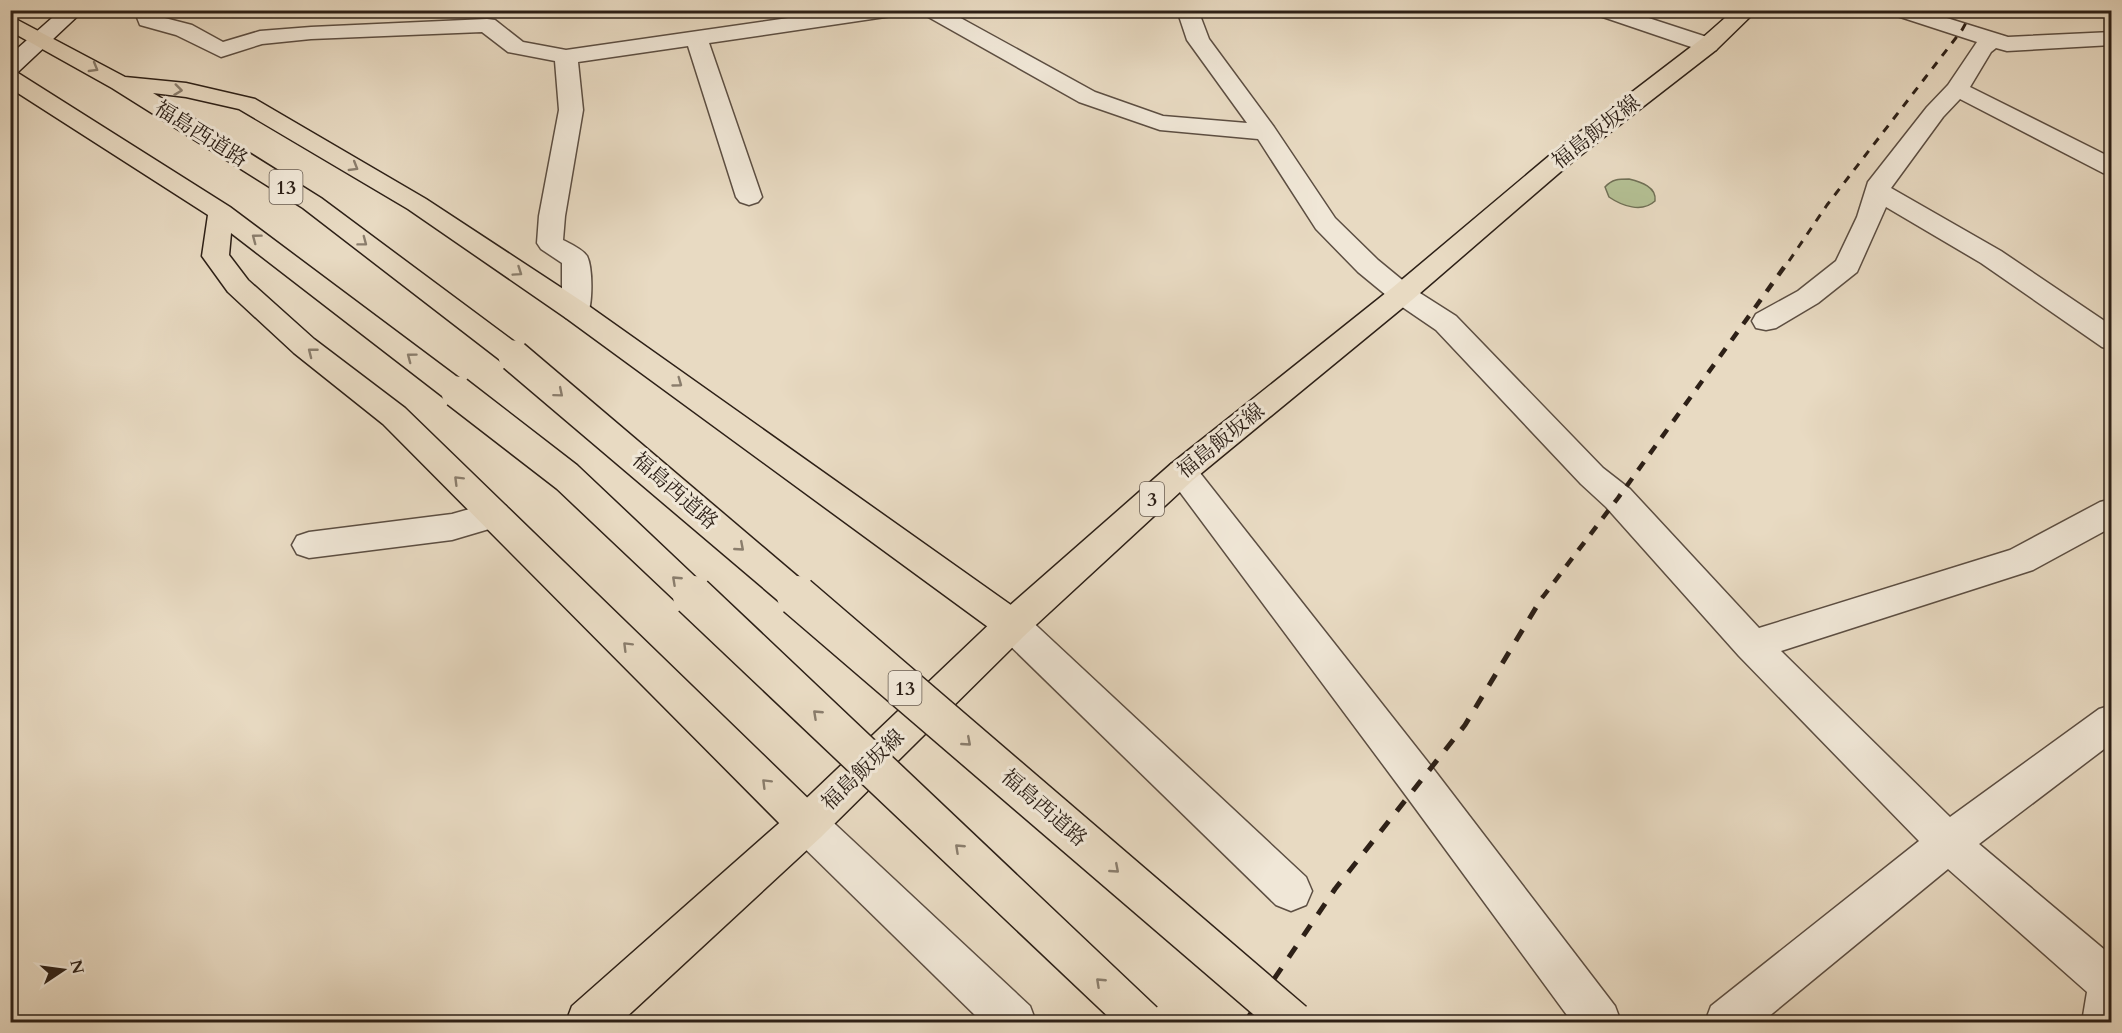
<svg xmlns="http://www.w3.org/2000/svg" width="2122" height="1033" viewBox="0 0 2122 1033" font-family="Cardo,'Noto Serif JP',serif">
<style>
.green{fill:#b4c094;stroke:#707056;stroke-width:1.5}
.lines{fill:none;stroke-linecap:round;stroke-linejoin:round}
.street-casing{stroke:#5c4e42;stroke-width:3}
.secondary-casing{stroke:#2d2017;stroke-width:3}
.primary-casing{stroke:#2d2017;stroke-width:3}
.highway-casing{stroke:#2d2017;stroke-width:3}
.street{fill:#f0e7d7;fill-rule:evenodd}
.secondary{fill:#f0e7d7;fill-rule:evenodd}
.primary{fill:#e8dac2;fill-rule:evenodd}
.highway{fill:#e8dac2;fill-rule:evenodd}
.rail-far2{stroke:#2d2017;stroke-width:3;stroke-dasharray:8 8;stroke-linecap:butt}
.rail-far1{stroke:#2d2017;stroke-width:4.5;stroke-dasharray:10 10;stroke-linecap:butt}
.rail{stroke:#2d2017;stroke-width:5;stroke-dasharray:13 13;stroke-linecap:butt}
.highway-bridge-far1-casing{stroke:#2d2017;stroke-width:34;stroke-linecap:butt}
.highway-bridge-casing{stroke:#2d2017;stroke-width:43;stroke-linecap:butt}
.highway-bridge-far1{stroke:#e8dac2;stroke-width:31}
.highway-bridge{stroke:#e8dac2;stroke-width:40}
.oneway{stroke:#8a7d6c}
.labels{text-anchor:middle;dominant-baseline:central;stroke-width:6;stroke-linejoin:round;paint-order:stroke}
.shield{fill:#f0e7d7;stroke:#685c51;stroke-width:1.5}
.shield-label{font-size:20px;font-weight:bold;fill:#2d2017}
.street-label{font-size:21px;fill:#2d2017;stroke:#f0e7d7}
</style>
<rect width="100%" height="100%" fill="#e8dac2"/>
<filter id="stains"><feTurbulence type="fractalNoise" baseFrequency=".00333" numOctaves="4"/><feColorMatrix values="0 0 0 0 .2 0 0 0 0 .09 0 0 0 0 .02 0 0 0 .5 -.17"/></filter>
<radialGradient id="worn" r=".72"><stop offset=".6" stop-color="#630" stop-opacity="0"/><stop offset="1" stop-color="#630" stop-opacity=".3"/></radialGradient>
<path class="green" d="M1629,179c12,3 28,8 26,22 -13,12 -33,5 -46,-4l-4,-10c7,-8 14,-8 24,-8z"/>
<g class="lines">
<g class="street-casing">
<g id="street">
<path d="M134,10h21l2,6 35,9 31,17 37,-11 51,-4 176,-8 8,1 28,22 43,8 278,-40h58l-3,4 -7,2 -183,27 53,154 -4,5 -9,3 -9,-3 -4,-5 -48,-151 -110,16 5,48 -18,106 -2,24c8,4 19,9 24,16 6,12 6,51 -1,62l-10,2 -10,-2 -4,-7v-48l-21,-14 -4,-6 2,-27 20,-106 -4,-49 -47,-9 -26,-20 -171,7 -49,5 -41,13 -45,-22 -36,-10z"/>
<path d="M920,10h26l149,82 68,24 84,7 -60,-83 -10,-30h21l11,29 65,88 61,91 43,42 34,28 44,28 147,152 27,21 129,139 251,-78 90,-48 12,-3v28l-79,43 -252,81 169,166 149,-108 13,-4v38l-133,101 133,112v66h-30l5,-30 -139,-123 -186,153h-57l6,-16 208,-165 -180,-185 -133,-149 -25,-23 -145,-154 -44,-30 -34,-28 -42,-43 -58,-90 -98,-9 -81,-28 -156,-88z"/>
<path d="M1591,10h33l92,30 3,5 -3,5 -8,2 -8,-2 -106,-36z"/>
<path d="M1888,10h33l87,27 104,-5v13l-105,6 -11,-3 -5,4 -21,35 142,71v17l-9,-2 -143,-74 -17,18 -52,71 110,63 111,75v24l-10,-3 -121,-84 -95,-56 -29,65 -39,31 -42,25 -10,2 -10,-2 -4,-7 4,-7 42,-23 38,-30 21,-44 11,-35 59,-75 21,-22 29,-43 -86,-28z"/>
<path d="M1182,460l11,4 242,307 180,235 6,16h-49l-165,-225 -236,-317 -5,-8 5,-8z"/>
<path d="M494,502l12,4 4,9 -4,9 -54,16 -143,18 -12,-4 -5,-9 5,-9 12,-4 143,-18z"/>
<path d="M1012,610l13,5 281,262 6,14 -6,14 -15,6 -15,-6 -277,-270 -5,-10 5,-10z"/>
<path d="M807,805l14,6 209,195 6,16h-54l-189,-185 -6,-13 6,-13z"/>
</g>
</g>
<g class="secondary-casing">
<path id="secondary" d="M61,10h23l-66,62 -8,2v-19z"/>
</g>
<g class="primary-casing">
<path id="primary" d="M1734,10h23l-41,40 -143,111 -161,139 -219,180 -168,155 -204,202 -200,185h-55l6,-16 221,-195 206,-196 172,-151 221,-176 163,-137 145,-111z"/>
</g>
<g class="highway-casing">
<g id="highway">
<path d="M10,16l115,61 61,6 69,16 171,100 160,105 439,311 5,10 -5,10 -13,5 -13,-5 -433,-317 -158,-109 -169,-100 -53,-12 -33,-4 168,105 203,151 5,7 -5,7 -10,3 -10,-3 -201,-155 -191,-120 -102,-57z"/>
<path d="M10,71l8,2 212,134 238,178 4,7 -4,7 -11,3 -11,-3 -215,-166 -2,22 19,25 66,59 91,69 416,403 6,13 -6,13 -14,6 -14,-6 -410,-413 -89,-71 -66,-61 -26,-36 6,-41 -198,-127z"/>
</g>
</g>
<use href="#street" class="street"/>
<use href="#secondary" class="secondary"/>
<use href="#primary" class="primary"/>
<use href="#highway" class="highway"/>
<path class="rail-far2" d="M1789,261l38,-56 135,-175 11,-20"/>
<path class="rail-far1" d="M1542,598l76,-100 172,-239"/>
<path class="rail" d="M1245,1022l90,-133 130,-164 78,-129"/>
<g class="highway-bridge-far1-casing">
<g id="highway-bridge-far1">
<path d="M514,356l285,242"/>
<path d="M457,392l110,85 128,121"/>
</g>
</g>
<g class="highway-bridge-casing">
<g id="highway-bridge">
<path d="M693,596l450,426"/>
<path d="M797,596l496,426"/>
</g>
</g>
<use href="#highway-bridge-far1" class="highway-bridge-far1"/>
<use href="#highway-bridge" class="highway-bridge"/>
</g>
<defs><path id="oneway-chevron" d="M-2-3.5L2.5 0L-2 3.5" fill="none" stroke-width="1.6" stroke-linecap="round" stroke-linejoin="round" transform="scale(1.5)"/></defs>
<g class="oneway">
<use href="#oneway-chevron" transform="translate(94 68) rotate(30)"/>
<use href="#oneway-chevron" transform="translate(178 90) rotate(7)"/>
<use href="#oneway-chevron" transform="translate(354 167) rotate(31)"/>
<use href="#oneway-chevron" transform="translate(256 238) rotate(-143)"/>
<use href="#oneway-chevron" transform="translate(363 242) rotate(37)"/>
<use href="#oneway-chevron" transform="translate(518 272) rotate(34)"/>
<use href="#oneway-chevron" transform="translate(312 352) rotate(-142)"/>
<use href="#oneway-chevron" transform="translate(411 357) rotate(-143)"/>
<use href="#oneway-chevron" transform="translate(678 383) rotate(36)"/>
<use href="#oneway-chevron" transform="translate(559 393) rotate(40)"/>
<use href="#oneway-chevron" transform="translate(458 480) rotate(-135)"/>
<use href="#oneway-chevron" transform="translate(740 547) rotate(41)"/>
<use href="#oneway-chevron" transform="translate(676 580) rotate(-137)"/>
<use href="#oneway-chevron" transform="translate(627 646) rotate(-135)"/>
<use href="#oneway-chevron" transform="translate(817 714) rotate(-137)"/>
<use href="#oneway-chevron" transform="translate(967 742) rotate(41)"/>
<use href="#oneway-chevron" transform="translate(766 783) rotate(-135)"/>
<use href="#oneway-chevron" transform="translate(959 848) rotate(-137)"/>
<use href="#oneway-chevron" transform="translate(1115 869) rotate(41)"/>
<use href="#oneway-chevron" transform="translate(1100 982) rotate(-137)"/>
</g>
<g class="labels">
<g class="shield">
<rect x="269.5" y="170" width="33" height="34" rx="4.5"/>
<rect x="1140" y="482" width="24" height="34" rx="4.5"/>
<rect x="888.5" y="671" width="33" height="34" rx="4.5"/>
</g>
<g class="shield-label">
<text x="286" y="187">13</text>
<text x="1152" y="499">3</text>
<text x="905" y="688">13</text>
</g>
<g class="street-label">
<text transform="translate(1596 132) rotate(-38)">福島飯坂線</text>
<text transform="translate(201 134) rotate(32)">福島西道路</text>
<text transform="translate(1221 441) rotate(-39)">福島飯坂線</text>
<text transform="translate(675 491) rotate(41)">福島西道路</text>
<text transform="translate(863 770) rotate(-44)">福島飯坂線</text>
<text transform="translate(1044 808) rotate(41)">福島西道路</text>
</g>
</g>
<rect width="2122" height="1033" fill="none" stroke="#e8dac2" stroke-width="36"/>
<rect x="12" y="12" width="2098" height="1009" fill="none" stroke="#2d2017" stroke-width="3"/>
<rect x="18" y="18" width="2086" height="997" fill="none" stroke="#2d2017" stroke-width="1.5"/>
<g transform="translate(63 970) rotate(77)" stroke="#f0e7d7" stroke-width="4.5" paint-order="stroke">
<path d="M0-4.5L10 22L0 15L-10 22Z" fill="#2d2017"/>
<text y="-9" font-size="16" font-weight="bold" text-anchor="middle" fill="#2d2017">N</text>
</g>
<rect width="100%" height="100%" filter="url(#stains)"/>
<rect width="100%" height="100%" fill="url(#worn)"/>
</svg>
